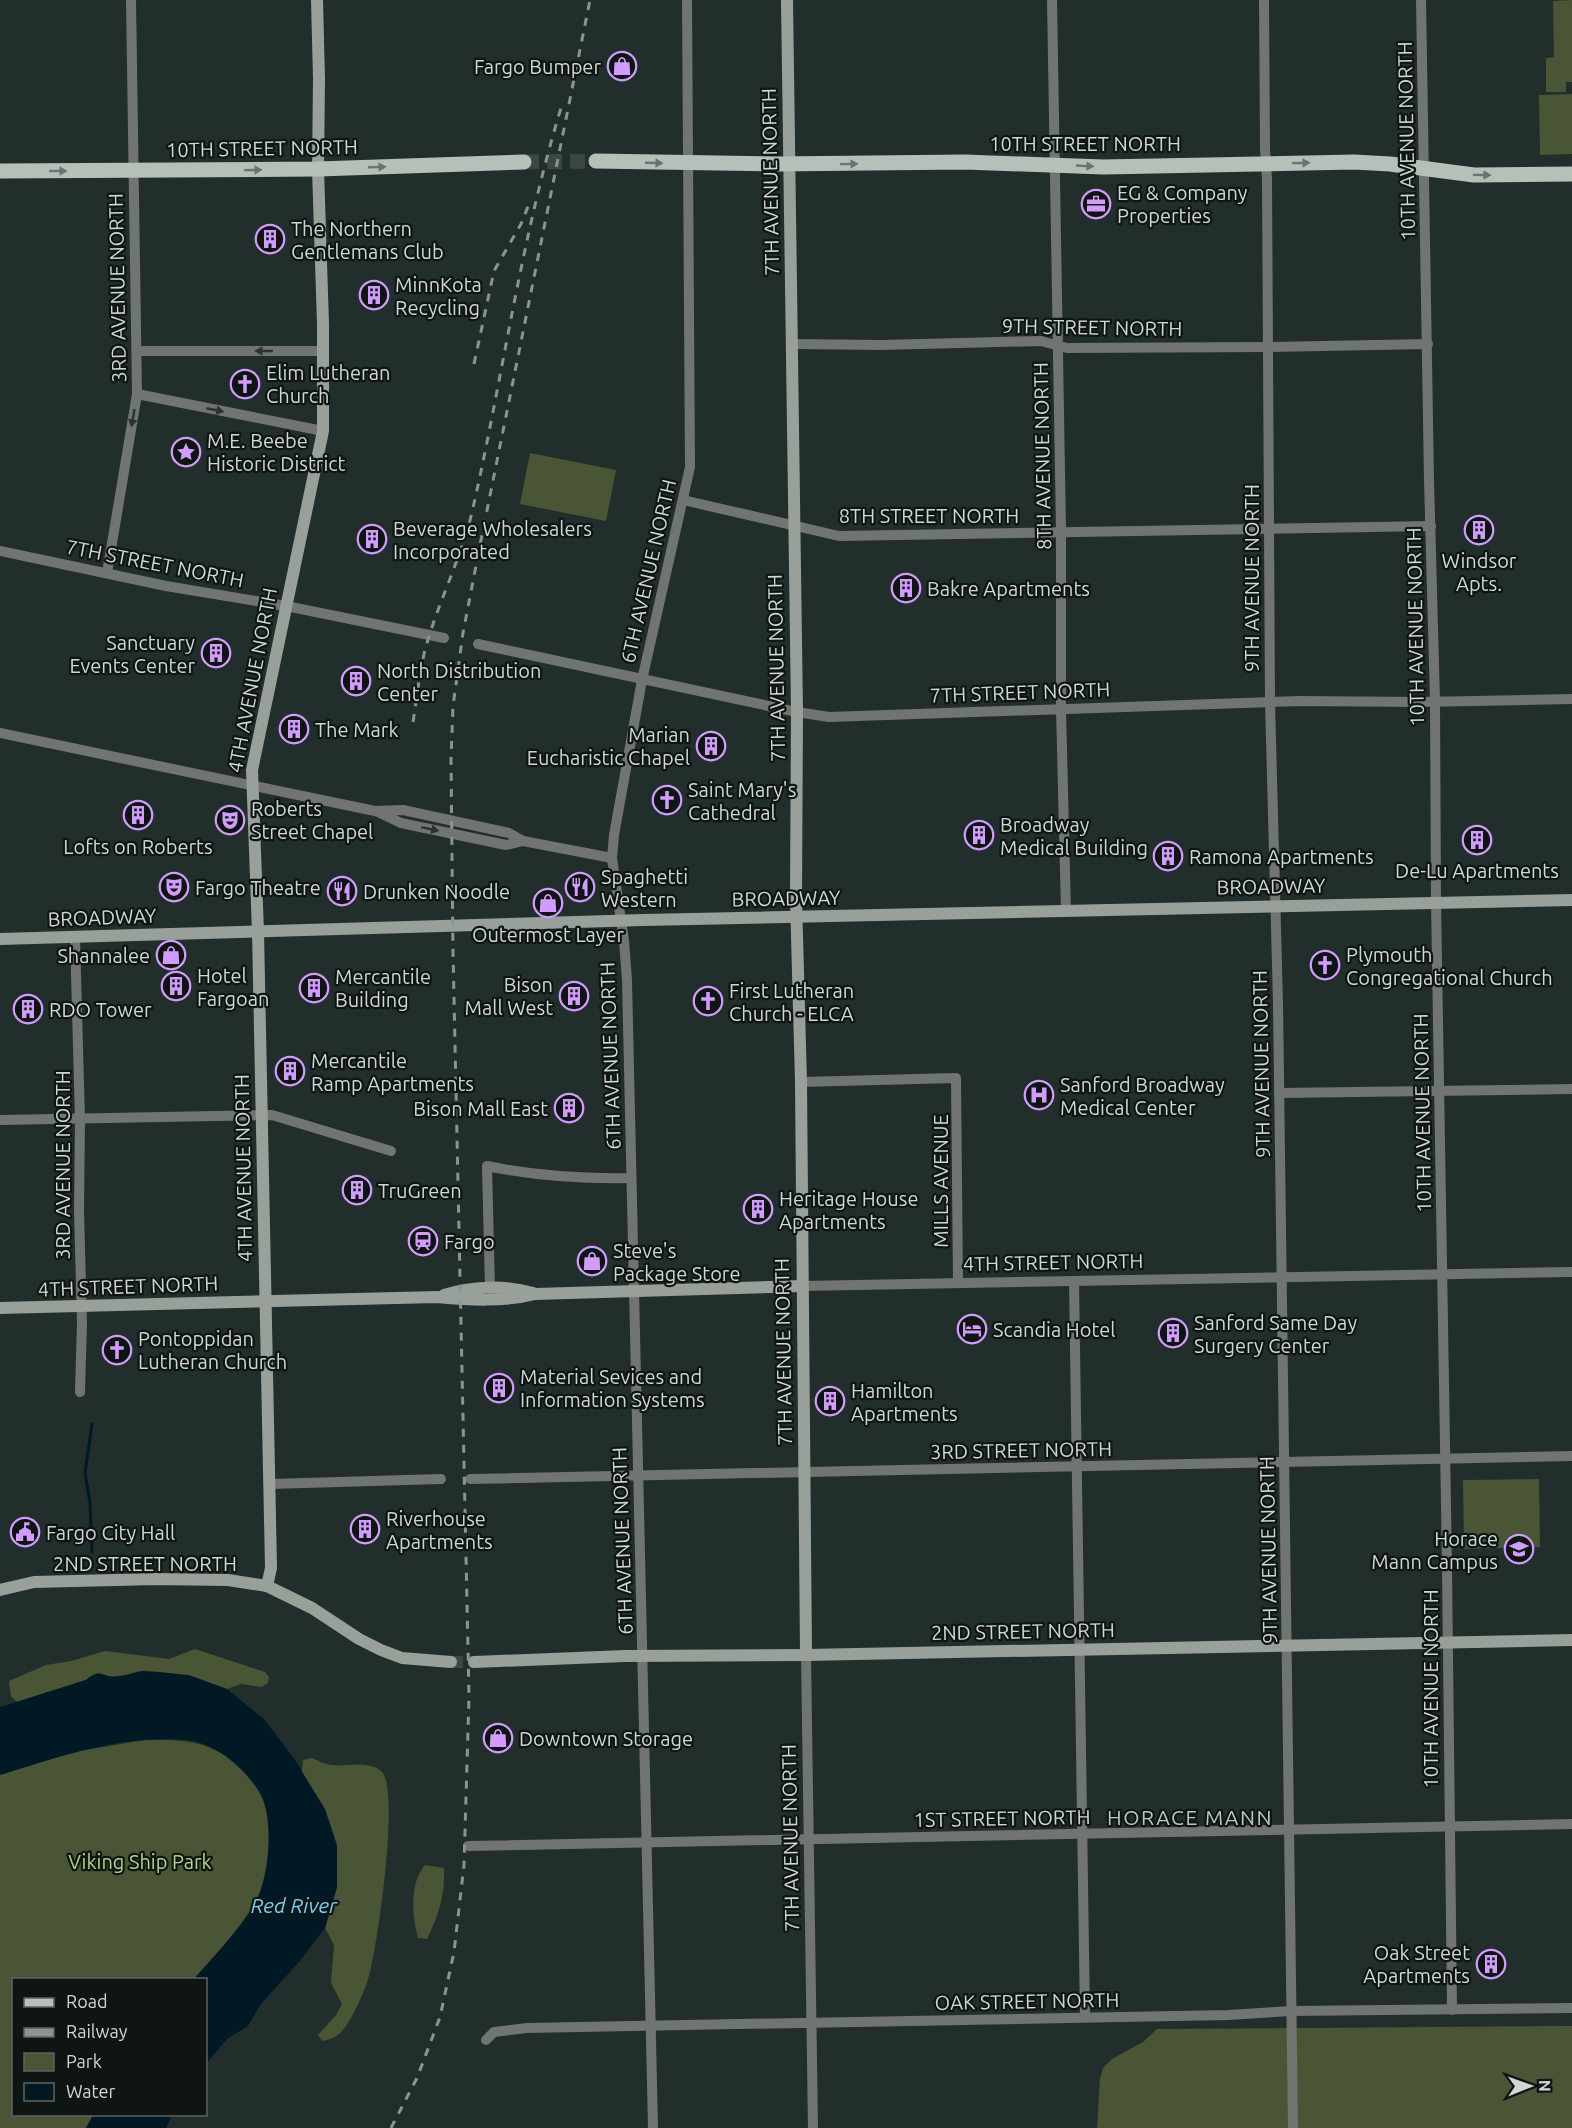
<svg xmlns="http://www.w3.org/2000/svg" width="1572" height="2128" viewBox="0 0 1572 2128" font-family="Ubuntu,sans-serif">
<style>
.green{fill:#495535}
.water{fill:#001925}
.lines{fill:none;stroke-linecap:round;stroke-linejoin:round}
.stream{stroke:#001925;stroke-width:3}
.secondary-tunnel{stroke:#3b4744;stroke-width:12;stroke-dasharray:12 6;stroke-linecap:butt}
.primary-tunnel{stroke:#3b4744;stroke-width:15;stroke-dasharray:15 8;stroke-linecap:butt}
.street{stroke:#707571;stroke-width:10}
.secondary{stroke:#98a099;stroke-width:12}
.primary{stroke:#b6c0b8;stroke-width:15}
.rail{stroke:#8a9491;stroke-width:3;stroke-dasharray:8 8;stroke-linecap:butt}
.oneway{fill:#6b736e}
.oneway2{fill:#2c322f}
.labels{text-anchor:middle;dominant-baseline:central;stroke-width:4.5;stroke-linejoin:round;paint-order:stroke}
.poi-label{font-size:20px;fill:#cfd7d5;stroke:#0f1513;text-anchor:start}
.street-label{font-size:20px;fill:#cfd7d5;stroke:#0f1513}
.park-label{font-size:20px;fill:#b5d288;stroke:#0f1513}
.neighbourhood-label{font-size:21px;letter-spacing:1.5px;fill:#b7c7c2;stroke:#0f1513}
.water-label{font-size:21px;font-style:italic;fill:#78cef7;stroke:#0f1513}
</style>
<rect width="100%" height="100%" fill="#212e2b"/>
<g class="green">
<path d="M1572,0v82h-6v10h-20v-34l8,-1 -1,-56z"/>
<path d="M1572,94v60l-32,1 -1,-60z"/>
<path d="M530,453l86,17 -10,51 -86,-17z"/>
<path d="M1539,1479l1,68 -76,2 -1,-69z"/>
<path d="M195,1649l70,23 4,5 -1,6 -6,4 -21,-3 -14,5c-27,-9 -53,-18 -83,-18 -9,0 -18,5 -28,5 -15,2 -15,-8 -30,4l-69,22 -6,-6 -2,-15 37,-16 25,-4 34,-10 64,8z"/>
<path d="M145,1740c26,0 49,-1 72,11 14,6 38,31 45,46 12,27 8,76 -5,103 -13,25 -44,57 -63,79l-180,1v134l79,1 -7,13h-86v-353l73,-23z"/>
<path d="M312,1758c7,3 14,7 21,7 14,2 38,-5 49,7 18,18 -5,183 -15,211 -6,15 -18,46 -32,54 -4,2 -9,3 -13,4l-4,-6 18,-20 6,-11 -11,-21 3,-38 -9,-17 12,-41 -35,-115 1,-12z"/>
<path d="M425,1865l19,3c1,28 -5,46 -17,71l-9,-1c-6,-23 -9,-54 7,-73z"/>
<path d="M1572,2026v102h-475l3,-50 3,-10 9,-9 31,-17 14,-13z"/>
</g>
<g class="water">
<path d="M143,1671l46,4 38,14 37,30 29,38 32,52 12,36v42l-12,41 -26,34 -39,43 -12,21 -21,13 -21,25v-84l-12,-1c21,-24 46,-49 62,-78 13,-24 18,-81 5,-106 -14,-26 -45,-52 -75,-55 -62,-6 -128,17 -186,35v-68l86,-27c14,-11 13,-5 27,-3 9,0 21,-4 30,-6z"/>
<path d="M93,2115v-1l79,1 -6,13h-80z"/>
</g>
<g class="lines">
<path class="stream" d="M92,1424l-7,49 5,30 2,49"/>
<path class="secondary-tunnel" d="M451,1662h23"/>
<path class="primary-tunnel" d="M524,162l72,-1"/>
<g class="street">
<path d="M1052,0l9,531v178l5,202"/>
<path d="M1264,0l1,149 2,30 3,523 8,301 15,1125"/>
<path d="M1421,0l8,480 6,221 1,200 11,665 5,444"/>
<path d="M792,344l89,1 160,-4 26,7 200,-1 161,-3"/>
<path d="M137,351h185"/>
<path d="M137,394l186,37"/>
<path d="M683,500l156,36 592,-10"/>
<path d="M0,551l166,35 120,20 158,32"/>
<path d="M107,573l30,-179 -6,-394"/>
<path d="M478,644l319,68 32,5 470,-16 122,1 151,-3"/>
<path d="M0,733l375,78 28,-1 106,23 14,8 89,17"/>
<path d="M378,812l23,11 105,22 17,-4"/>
<path d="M75,937l5,183 -1,91 3,112 -2,69"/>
<path d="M801,1082l155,-4 2,205"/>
<path d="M1279,1093l293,-4"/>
<path d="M0,1120l272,-5 119,36"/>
<path d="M1074,1281l11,736"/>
<path d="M802,1286l770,-14"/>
<path d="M490,1289l-3,-123c48,10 95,13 144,12"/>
<path d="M470,1479l1102,-23"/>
<path d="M270,1484l171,-5"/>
<path d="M806,1655l7,473"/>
<path d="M468,1846l1104,-22"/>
<path d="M486,2040l8,-8 33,-4 701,-13 63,-4 281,-3"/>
<path d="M653,2128l-26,-1148 -3,-39 -12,-83 2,-23 28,-155 48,-213 -3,-467"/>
</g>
<g class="secondary">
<path d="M787,0l10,712 -1,187 5,183 5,573"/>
<path d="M0,939l643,-19 929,-20"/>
<path d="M444,1295c27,-9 62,-10 89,-2"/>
<path d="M0,1308l437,-11c32,3 67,5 98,-3l267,-8"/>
<path d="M267,1586l4,-18 -13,-636 -6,-162 71,-339v-107l-5,-155 1,-90 -2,-79"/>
<path d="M0,1590l34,-8 122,-3 72,1 39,6 45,22 47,31 22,11 21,8 49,4"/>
<path d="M474,1662l151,-6 181,-1 766,-15"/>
</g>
<g class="primary">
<path d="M596,161l180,3 189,-2 138,5 251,-5 36,2 84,11 98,-1"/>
<path d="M0,171l318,-2 206,-7"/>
</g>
<g class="rail">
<path d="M474,364l20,-93 27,-47 8,-20"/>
<path d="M413,722c4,-24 6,-48 12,-72 13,-48 37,-93 48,-142 30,-133 48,-269 88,-400"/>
<path d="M391,2128l26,-50 23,-61 14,-65 10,-87 5,-168 -16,-746 -2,-192 2,-53 10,-73 17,-88 110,-545"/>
</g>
</g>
<defs><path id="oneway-solid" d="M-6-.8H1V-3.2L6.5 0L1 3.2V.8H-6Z" transform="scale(1.5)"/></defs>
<g class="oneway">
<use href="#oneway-solid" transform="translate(654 163) rotate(2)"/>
<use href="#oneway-solid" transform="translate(1301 163) rotate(-1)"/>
<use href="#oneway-solid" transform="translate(849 164) rotate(-1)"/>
<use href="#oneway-solid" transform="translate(1085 166) rotate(3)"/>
<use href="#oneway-solid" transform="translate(377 167) rotate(-2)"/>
<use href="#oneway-solid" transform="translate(253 170) rotate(-1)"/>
<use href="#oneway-solid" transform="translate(58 171)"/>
<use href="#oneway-solid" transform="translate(1482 175) rotate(1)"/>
</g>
<g class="oneway2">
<use href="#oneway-solid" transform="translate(264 351) rotate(180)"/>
<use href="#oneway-solid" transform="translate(215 410) rotate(11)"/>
<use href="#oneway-solid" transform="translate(133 418) rotate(100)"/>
<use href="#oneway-solid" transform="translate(430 829) rotate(12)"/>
</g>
<defs>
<g id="shop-ring" transform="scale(1.5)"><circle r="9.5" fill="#0f1513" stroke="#d29cfd" stroke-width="1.5"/><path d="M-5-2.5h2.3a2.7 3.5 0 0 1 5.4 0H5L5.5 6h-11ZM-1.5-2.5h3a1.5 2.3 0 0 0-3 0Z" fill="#d29cfd"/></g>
<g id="office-ring" transform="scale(1.5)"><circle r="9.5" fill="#0f1513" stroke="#d29cfd" stroke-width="1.5"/><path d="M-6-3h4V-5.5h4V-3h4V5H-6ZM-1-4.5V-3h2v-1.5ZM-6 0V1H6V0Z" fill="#d29cfd"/></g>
<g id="building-ring" transform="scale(1.5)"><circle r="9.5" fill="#0f1513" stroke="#d29cfd" stroke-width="1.5"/><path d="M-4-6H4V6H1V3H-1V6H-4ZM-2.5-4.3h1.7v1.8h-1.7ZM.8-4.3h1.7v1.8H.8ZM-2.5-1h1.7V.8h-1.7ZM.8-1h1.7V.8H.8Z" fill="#d29cfd"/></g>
<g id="church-ring" transform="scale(1.5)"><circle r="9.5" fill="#0f1513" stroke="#d29cfd" stroke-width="1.5"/><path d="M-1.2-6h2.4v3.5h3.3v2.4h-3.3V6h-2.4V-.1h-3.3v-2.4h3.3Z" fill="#d29cfd"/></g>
<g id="sight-ring" transform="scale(1.5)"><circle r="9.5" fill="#0f1513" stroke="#d29cfd" stroke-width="1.5"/><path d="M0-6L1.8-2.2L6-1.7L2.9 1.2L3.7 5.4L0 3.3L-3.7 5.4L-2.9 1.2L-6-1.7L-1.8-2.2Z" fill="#d29cfd"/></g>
<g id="theatre-ring" transform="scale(1.5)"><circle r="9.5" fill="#0f1513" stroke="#d29cfd" stroke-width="1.5"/><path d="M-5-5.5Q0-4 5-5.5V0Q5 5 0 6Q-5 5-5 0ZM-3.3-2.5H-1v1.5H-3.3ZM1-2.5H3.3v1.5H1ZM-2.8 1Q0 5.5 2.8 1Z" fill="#d29cfd"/></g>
<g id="restaurant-ring" transform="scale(1.5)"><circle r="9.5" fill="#0f1513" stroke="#d29cfd" stroke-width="1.5"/><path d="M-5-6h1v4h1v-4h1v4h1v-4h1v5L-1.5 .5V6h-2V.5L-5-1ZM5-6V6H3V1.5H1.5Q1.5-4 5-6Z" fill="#d29cfd"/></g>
<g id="hospital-ring" transform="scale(1.5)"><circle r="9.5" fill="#0f1513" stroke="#d29cfd" stroke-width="1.5"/><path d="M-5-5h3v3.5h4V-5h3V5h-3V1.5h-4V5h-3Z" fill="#d29cfd"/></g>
<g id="station-ring" transform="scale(1.5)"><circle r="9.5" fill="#0f1513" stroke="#d29cfd" stroke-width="1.5"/><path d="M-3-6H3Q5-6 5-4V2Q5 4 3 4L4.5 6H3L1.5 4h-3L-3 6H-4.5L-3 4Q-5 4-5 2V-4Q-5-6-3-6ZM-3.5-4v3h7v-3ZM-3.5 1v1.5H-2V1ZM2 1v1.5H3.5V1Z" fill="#d29cfd"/></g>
<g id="hotel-ring" transform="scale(1.5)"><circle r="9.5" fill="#0f1513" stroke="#d29cfd" stroke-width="1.5"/><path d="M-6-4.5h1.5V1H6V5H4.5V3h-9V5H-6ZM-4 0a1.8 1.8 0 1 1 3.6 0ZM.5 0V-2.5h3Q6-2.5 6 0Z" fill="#d29cfd"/></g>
<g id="civic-ring" transform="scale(1.5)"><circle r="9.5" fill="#0f1513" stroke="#d29cfd" stroke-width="1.5"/><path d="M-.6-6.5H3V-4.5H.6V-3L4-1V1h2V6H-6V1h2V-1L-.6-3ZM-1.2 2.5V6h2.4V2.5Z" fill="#d29cfd"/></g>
<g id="school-ring" transform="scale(1.5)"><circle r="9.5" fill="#0f1513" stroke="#d29cfd" stroke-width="1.5"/><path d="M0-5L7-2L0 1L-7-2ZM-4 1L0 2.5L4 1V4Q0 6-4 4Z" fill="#d29cfd"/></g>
</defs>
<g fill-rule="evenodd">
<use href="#shop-ring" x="622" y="66"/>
<use href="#office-ring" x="1096" y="204"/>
<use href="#building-ring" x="270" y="239"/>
<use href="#building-ring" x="374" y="295"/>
<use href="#church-ring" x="245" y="384"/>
<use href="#sight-ring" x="186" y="452"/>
<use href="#building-ring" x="1479" y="530"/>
<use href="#building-ring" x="372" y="539"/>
<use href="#building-ring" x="906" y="588"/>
<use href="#building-ring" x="216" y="653"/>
<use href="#building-ring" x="356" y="681"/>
<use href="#building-ring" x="294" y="729"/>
<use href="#building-ring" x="711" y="746"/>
<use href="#church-ring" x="667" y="800"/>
<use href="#building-ring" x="138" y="815"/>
<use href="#theatre-ring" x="230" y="820"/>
<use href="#building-ring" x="979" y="835"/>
<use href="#building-ring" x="1477" y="840"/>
<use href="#building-ring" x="1168" y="856"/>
<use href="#theatre-ring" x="174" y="887"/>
<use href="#restaurant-ring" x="580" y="887"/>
<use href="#restaurant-ring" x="342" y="891"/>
<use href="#shop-ring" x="548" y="903"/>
<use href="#shop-ring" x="171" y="955"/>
<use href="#church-ring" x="1325" y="965"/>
<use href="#building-ring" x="176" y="986"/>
<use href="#building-ring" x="314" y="988"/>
<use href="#building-ring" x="574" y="996"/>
<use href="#church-ring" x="708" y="1001"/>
<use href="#building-ring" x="28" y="1009"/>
<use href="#building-ring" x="290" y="1071"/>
<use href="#hospital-ring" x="1039" y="1095"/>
<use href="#building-ring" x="569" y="1108"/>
<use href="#building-ring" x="357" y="1190"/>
<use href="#building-ring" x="758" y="1209"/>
<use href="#station-ring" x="423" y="1241"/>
<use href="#shop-ring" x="592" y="1261"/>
<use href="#hotel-ring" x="972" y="1329"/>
<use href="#building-ring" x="1173" y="1333"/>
<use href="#church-ring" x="117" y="1350"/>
<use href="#building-ring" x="499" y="1388"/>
<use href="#building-ring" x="830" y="1401"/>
<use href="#building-ring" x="365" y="1529"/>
<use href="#civic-ring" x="25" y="1532"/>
<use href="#school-ring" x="1519" y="1549"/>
<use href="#shop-ring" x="498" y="1738"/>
<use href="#building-ring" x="1491" y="1964"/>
</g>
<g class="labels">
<g class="poi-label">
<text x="601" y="66" text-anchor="end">Fargo Bumper</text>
<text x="1117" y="192">EG &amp; Company<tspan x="1117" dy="23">Properties</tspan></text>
<text x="291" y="228">The Northern<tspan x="291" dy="23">Gentlemans Club</tspan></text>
<text x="395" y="284">MinnKota<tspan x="395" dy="23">Recycling</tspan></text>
<text x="266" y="372">Elim Lutheran<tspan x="266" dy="23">Church</tspan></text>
<text x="207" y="440">M.E. Beebe<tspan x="207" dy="23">Historic District</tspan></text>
<text x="393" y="528">Beverage Wholesalers<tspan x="393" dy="23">Incorporated</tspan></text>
<text x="1479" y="560" text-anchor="middle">Windsor<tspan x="1479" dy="23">Apts.</tspan></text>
<text x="927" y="588">Bakre Apartments</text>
<text x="195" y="642" text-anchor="end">Sanctuary<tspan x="195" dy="23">Events Center</tspan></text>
<text x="377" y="670">North Distribution<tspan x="377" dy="23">Center</tspan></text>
<text x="315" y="729">The Mark</text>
<text x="690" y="734" text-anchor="end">Marian<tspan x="690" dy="23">Eucharistic Chapel</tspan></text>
<text x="688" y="789">Saint Mary's<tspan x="688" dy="23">Cathedral</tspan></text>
<text x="251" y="808">Roberts<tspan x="251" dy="23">Street Chapel</tspan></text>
<text x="1000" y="824">Broadway<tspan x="1000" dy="23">Medical Building</tspan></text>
<text x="138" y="846" text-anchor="middle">Lofts on Roberts</text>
<text x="1189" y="856">Ramona Apartments</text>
<text x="1477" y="870" text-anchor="middle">De-Lu Apartments</text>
<text x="601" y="876">Spaghetti<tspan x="601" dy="23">Western</tspan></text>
<text x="195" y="887">Fargo Theatre</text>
<text x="363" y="891">Drunken Noodle</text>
<text x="548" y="934" text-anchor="middle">Outermost Layer</text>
<text x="1346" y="954">Plymouth<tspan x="1346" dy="23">Congregational Church</tspan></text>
<text x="150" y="955" text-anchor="end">Shannalee</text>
<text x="197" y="975">Hotel<tspan x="197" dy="23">Fargoan</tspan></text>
<text x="335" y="976">Mercantile<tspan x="335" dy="23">Building</tspan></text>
<text x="553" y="984" text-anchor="end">Bison<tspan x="553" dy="23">Mall West</tspan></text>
<text x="729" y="990">First Lutheran<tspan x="729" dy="23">Church - ELCA</tspan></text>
<text x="49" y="1009">RDO Tower</text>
<text x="311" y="1060">Mercantile<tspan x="311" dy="23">Ramp Apartments</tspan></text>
<text x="1060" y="1084">Sanford Broadway<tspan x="1060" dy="23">Medical Center</tspan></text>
<text x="548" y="1108" text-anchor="end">Bison Mall East</text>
<text x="378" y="1190">TruGreen</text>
<text x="779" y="1198">Heritage House<tspan x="779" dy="23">Apartments</tspan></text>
<text x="444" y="1241">Fargo</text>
<text x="613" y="1250">Steve's<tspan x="613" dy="23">Package Store</tspan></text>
<text x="1194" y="1322">Sanford Same Day<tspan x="1194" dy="23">Surgery Center</tspan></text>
<text x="993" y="1329">Scandia Hotel</text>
<text x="138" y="1338">Pontoppidan<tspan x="138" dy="23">Lutheran Church</tspan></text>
<text x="520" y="1376">Material Sevices and<tspan x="520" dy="23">Information Systems</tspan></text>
<text x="851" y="1390">Hamilton<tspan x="851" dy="23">Apartments</tspan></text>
<text x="386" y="1518">Riverhouse<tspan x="386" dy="23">Apartments</tspan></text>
<text x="46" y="1532">Fargo City Hall</text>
<text x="1498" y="1538" text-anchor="end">Horace<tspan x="1498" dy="23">Mann Campus</tspan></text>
<text x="519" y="1738">Downtown Storage</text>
<text x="1470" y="1952" text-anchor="end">Oak Street<tspan x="1470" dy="23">Apartments</tspan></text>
</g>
<g class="street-label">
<text transform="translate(1406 141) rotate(-91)">10TH AVENUE NORTH</text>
<text x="1085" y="143">10TH STREET NORTH</text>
<text transform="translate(262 148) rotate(-1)">10TH STREET NORTH</text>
<text transform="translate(770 182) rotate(-91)">7TH AVENUE NORTH</text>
<text transform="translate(117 288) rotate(-91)">3RD AVENUE NORTH</text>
<text transform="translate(1092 327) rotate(1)">9TH STREET NORTH</text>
<text transform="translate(1042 456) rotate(-91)">8TH AVENUE NORTH</text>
<text x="929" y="515">8TH STREET NORTH</text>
<text transform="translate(155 563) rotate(11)">7TH STREET NORTH</text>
<text transform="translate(648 571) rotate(-77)">6TH AVENUE NORTH</text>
<text transform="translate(1251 578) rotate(-90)">9TH AVENUE NORTH</text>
<text transform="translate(1415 627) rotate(-91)">10TH AVENUE NORTH</text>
<text transform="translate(776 668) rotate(-91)">7TH AVENUE NORTH</text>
<text transform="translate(252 680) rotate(-79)">4TH AVENUE NORTH</text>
<text transform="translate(1020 692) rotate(-2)">7TH STREET NORTH</text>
<text transform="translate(1271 886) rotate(-1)">BROADWAY</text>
<text transform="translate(786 898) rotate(-1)">BROADWAY</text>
<text transform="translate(102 917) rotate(-2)">BROADWAY</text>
<text transform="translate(610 1056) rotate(-92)">6TH AVENUE NORTH</text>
<text transform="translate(1261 1064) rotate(-91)">9TH AVENUE NORTH</text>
<text transform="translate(1422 1113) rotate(-91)">10TH AVENUE NORTH</text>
<text transform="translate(62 1165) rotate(-90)">3RD AVENUE NORTH</text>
<text transform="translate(243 1168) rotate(-91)">4TH AVENUE NORTH</text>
<text transform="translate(940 1181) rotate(-90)">MILLS AVENUE</text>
<text transform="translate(1053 1262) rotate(-1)">4TH STREET NORTH</text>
<text transform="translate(128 1286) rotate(-2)">4TH STREET NORTH</text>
<text transform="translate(783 1352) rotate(-91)">7TH AVENUE NORTH</text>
<text transform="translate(1021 1450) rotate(-1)">3RD STREET NORTH</text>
<text transform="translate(622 1541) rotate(-92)">6TH AVENUE NORTH</text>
<text transform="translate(1268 1550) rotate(-91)">9TH AVENUE NORTH</text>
<text x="145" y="1563">2ND STREET NORTH</text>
<text transform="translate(1023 1631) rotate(-1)">2ND STREET NORTH</text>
<text transform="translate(1430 1689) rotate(-90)">10TH AVENUE NORTH</text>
<text transform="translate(1002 1818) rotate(-1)">1ST STREET NORTH</text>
<text transform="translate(790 1838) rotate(-91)">7TH AVENUE NORTH</text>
<text transform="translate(1027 2001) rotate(-1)">OAK STREET NORTH</text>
</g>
<g class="park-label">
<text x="140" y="1861">Viking Ship Park</text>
</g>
<g class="neighbourhood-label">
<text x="1190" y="1817">HORACE MANN</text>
</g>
<g class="water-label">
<text x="294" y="1905">Red River</text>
</g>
</g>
<rect x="12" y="1978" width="195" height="138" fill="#0f1513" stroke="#5c6361" stroke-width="1.5"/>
<rect x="24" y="1998" width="30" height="9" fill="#b6c0b8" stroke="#5c6361" stroke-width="1.5"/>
<text x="66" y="2008" font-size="18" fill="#cfd7d5">Road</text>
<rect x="24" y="2028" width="30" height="9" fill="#8a9491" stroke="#5c6361" stroke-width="1.5"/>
<text x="66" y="2038" font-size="18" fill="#cfd7d5">Railway</text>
<rect x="24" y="2053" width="30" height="18" fill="#495535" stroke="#5c6361" stroke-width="1.5"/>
<text x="66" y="2068" font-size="18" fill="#cfd7d5">Park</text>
<rect x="24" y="2083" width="30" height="18" fill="#001925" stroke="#5c6361" stroke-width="1.5"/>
<text x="66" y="2098" font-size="18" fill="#cfd7d5">Water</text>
<g transform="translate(1530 2086) rotate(89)" stroke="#0f1513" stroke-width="4.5" paint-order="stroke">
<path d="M0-4.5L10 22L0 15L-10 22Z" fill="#cfd7d5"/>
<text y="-9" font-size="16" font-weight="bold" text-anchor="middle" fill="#cfd7d5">N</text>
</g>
</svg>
